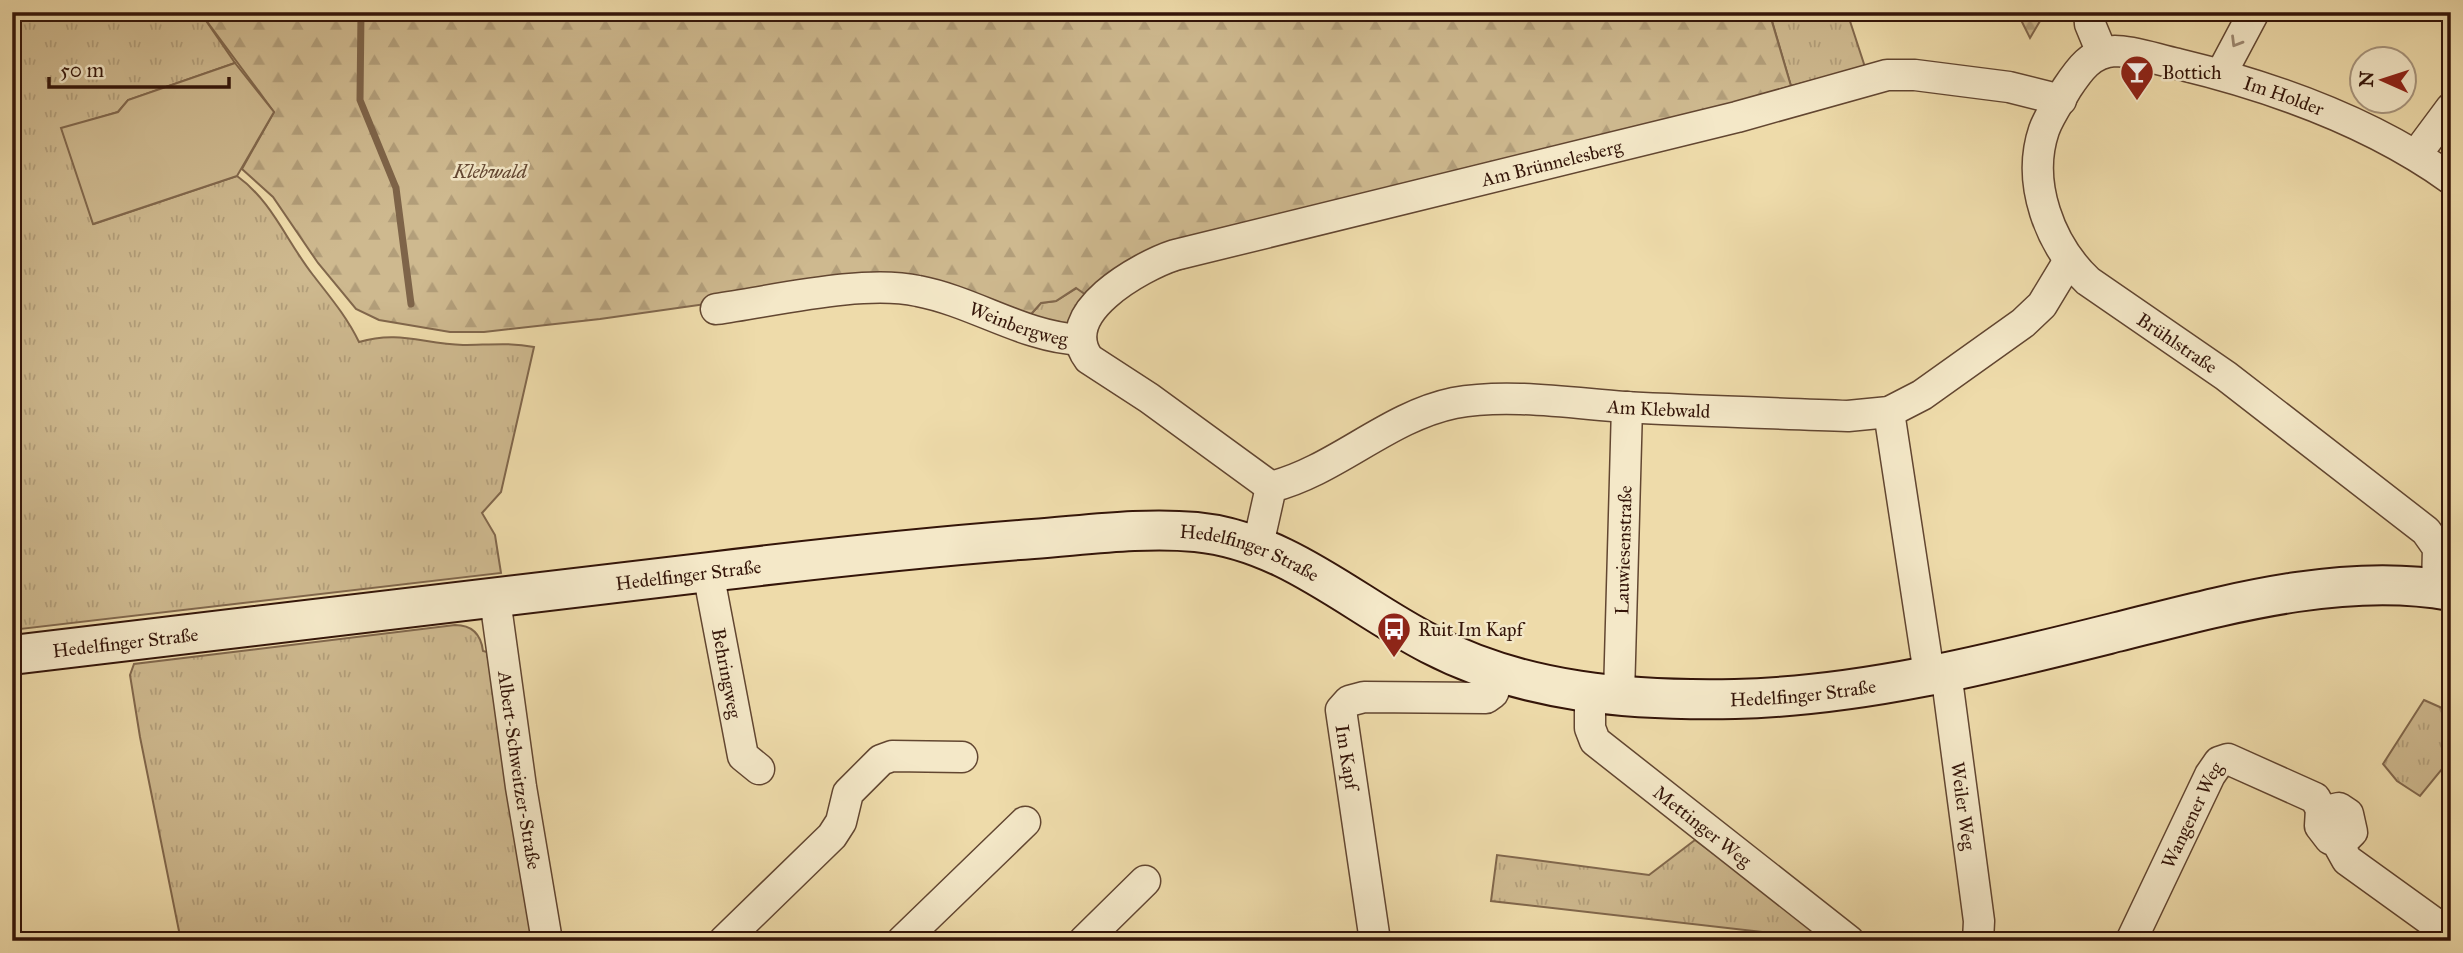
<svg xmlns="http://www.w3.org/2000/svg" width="2463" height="953" viewBox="0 0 2463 953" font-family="'IM FELL Great Primer',serif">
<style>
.grass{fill:url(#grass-tufts);stroke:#81674c;stroke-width:2}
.forest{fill:url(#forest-firs);stroke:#81674c;stroke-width:2}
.garden{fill:#ceb98f;stroke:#81674c;stroke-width:2}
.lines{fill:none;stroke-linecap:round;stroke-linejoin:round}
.stream{stroke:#7e6449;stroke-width:7}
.street-casing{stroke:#624631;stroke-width:33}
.secondary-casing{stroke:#341509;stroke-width:42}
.street{stroke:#f4e8c8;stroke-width:30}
.secondary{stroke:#f4e8c8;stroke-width:38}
.oneway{stroke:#9e8972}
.labels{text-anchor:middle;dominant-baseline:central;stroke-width:5;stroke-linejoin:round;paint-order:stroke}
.poi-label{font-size:19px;fill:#341509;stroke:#f4e8c8;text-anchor:start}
.street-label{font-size:19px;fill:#341509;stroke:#f4e8c8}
.park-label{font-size:19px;font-style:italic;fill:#624631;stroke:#f4e8c8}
</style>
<defs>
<pattern id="grass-tufts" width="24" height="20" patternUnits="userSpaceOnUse" patternTransform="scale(1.75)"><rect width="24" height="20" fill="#ceb98f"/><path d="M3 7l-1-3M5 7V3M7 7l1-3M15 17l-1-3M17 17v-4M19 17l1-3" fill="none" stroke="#b29e7a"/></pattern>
<pattern id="forest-firs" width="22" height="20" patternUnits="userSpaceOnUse" patternTransform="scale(1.75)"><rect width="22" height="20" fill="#ceb98f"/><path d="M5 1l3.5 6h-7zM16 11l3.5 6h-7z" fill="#b29e7a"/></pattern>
</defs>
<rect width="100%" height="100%" fill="#eedbaa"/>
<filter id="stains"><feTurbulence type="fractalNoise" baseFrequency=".00286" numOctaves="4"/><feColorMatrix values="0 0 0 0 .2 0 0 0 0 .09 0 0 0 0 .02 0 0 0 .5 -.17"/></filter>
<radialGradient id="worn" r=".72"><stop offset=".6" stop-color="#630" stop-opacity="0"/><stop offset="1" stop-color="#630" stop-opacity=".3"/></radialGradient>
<g class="grass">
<path d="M12,12h188l35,51 -107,37 -10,12 -56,17 32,95 143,-48c35,25 50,66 76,99 17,22 34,42 46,67 40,-12 64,2 104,3 24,0 47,-3 71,2l-33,145 -19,21 13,22 6,38 -489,57z"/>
<path d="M1773,12h74l18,55 -74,19 -21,-72z"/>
<path d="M1077,288l12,9 -20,28 -45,-3 17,-19 15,-2z"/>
<path d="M455,625c17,0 26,10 28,26l4,1 47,289h-353l-41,-204 -10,-62 4,-11z"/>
<path d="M2424,700l27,12v46l-31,38 -23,-15 -14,-17z"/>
<path d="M1695,840l137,100 -341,-39 6,-46 152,20z"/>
</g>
<g class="forest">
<path d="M200,12h1573l-3,3 21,71 -702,211 -13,-9 -20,13 -15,2 -17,19 -184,-37 -240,34 -116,13h-34l-71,-12 -23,-11 -38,-46 -45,-66 -31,-28 32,-57z"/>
<path d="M2017,12h52l-26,4 -13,22z"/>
</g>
<path class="garden" d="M235,63l39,49 -37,64 -144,48 -32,-96 57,-16 10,-12z"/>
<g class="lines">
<path class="stream" d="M361,12l-1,88 36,88 15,116"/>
<g class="street-casing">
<g id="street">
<path d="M2089,12l1,12 12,29"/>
<path d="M2221,74l33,-62"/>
<path d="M2416,155l35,-47"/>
<path id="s1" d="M716,309c58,-8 147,-30 202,-18 57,11 105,46 163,49"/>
<path d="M1889,412l40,262"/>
<path id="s2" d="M1271,487l-122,-89 -60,-39c-35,-45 52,-93 86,-104l562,-138 150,-42h28l94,12 52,13"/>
<path id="s3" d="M1258,545l13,-58c66,-17 116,-70 183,-84 52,-10 117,0 170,4 74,4 149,6 224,9l41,-4 33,-17 101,-72 19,-18 26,-43"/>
<path id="s4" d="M708,572l35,184 16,13"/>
<path id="s5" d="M2437,588l1,-40 -12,-17 -200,-155 -138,-95c-38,-36 -62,-98 -44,-151 5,-14 15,-28 23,-42 12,-18 24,-36 48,-37 20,0 43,9 63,13 96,23 192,57 273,115"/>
<path id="s6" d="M495,599l26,188 26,154"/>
<path id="s7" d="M1946,672l33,249 -1,20"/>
<path id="s8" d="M1590,693v35l5,13 254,200"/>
<path id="s9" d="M1619,695l8,-288"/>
<path d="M2321,812l18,-4 9,6 4,18 -10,10h-5"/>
<path d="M724,941l108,-105 9,-14 7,-29 33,-33 11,-4 70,1"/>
<path d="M902,941l123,-119"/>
<path d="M1084,941l61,-60"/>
<path d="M1375,941l-34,-231 8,-9 15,-4 122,1 7,-5 7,-19"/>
<path id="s10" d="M2131,941l79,-166 9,-13 9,-3 87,39 6,11 -1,17 10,13 7,3 10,18 104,75"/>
</g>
</g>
<g class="secondary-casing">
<g id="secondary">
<path id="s11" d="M12,655c233,-26 465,-55 697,-83 108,-13 216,-25 324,-33 54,-4 109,-12 163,-7 91,9 156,72 234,112 94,49 201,57 305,55 129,-3 258,-36 382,-67 104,-26 226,-61 334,-41"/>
</g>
</g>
<use href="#street" class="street"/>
<use href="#secondary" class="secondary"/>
</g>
<defs><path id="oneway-chevron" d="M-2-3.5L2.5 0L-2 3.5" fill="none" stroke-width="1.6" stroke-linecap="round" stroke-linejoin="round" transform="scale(1.75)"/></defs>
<use class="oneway" href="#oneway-chevron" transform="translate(2236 42) rotate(121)"/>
<defs>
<g id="bar-pin" transform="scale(1.75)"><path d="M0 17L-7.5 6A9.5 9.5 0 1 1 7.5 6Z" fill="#8f2418" stroke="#f4e8c8"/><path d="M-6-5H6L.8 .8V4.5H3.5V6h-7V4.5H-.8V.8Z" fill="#fff"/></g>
<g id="bus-pin" transform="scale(1.75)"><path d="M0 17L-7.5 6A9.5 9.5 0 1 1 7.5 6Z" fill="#8f2418" stroke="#f4e8c8"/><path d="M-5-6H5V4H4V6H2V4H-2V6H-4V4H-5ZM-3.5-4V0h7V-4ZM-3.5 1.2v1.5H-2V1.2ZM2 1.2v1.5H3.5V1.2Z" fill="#fff"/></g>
</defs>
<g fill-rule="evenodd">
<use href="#bar-pin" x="2137" y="72"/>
<use href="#bus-pin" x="1394" y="629"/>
</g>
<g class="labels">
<g class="poi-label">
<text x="2162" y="72">Bottich</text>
<text x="1418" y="629">Ruit Im Kapf</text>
</g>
<g class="street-label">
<text stroke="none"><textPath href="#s5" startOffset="933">Im Holder</textPath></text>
<text stroke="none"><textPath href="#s2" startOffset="765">Am Brünnelesberg</textPath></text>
<text stroke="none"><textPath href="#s1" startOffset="310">Weinbergweg</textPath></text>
<text transform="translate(2177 343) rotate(34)">Brühlstraße</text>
<text stroke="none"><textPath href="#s3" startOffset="467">Am Klebwald</textPath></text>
<text stroke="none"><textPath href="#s9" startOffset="145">Lauwiesenstraße</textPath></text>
<text stroke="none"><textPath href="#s11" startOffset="1248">Hedelfinger Straße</textPath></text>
<text stroke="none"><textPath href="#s11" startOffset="681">Hedelfinger Straße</textPath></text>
<text stroke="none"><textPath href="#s11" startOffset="114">Hedelfinger Straße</textPath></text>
<text stroke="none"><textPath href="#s4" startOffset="103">Behringweg</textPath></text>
<text stroke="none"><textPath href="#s11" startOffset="1834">Hedelfinger Straße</textPath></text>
<text transform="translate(1347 757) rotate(81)">Im Kapf</text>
<text stroke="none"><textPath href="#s6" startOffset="173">Albert-Schweitzer-Straße</textPath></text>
<text stroke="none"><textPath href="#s7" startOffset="135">Weiler Weg</textPath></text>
<text stroke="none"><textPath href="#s10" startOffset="140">Wangener Weg</textPath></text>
<text stroke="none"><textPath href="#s8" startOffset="186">Mettinger Weg</textPath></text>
</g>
<g class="park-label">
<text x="490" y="171">Klebwald</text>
</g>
</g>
<rect width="2463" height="953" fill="none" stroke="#eedbaa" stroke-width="42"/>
<rect x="14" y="14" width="2435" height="925" fill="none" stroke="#341509" stroke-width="3.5"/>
<rect x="21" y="21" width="2421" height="911" fill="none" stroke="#341509" stroke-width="2"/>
<g transform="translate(2383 80) rotate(273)"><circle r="33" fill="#f4e8c8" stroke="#a7947c" stroke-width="2"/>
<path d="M0-5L12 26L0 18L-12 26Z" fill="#8f2418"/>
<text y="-10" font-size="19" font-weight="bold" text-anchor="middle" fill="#341509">N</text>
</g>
<path d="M49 77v10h180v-10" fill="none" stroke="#341509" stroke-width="3.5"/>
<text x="60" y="77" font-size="21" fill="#341509" stroke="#f4e8c8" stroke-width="5" paint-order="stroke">50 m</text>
<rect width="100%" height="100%" filter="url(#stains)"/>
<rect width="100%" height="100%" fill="url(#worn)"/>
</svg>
